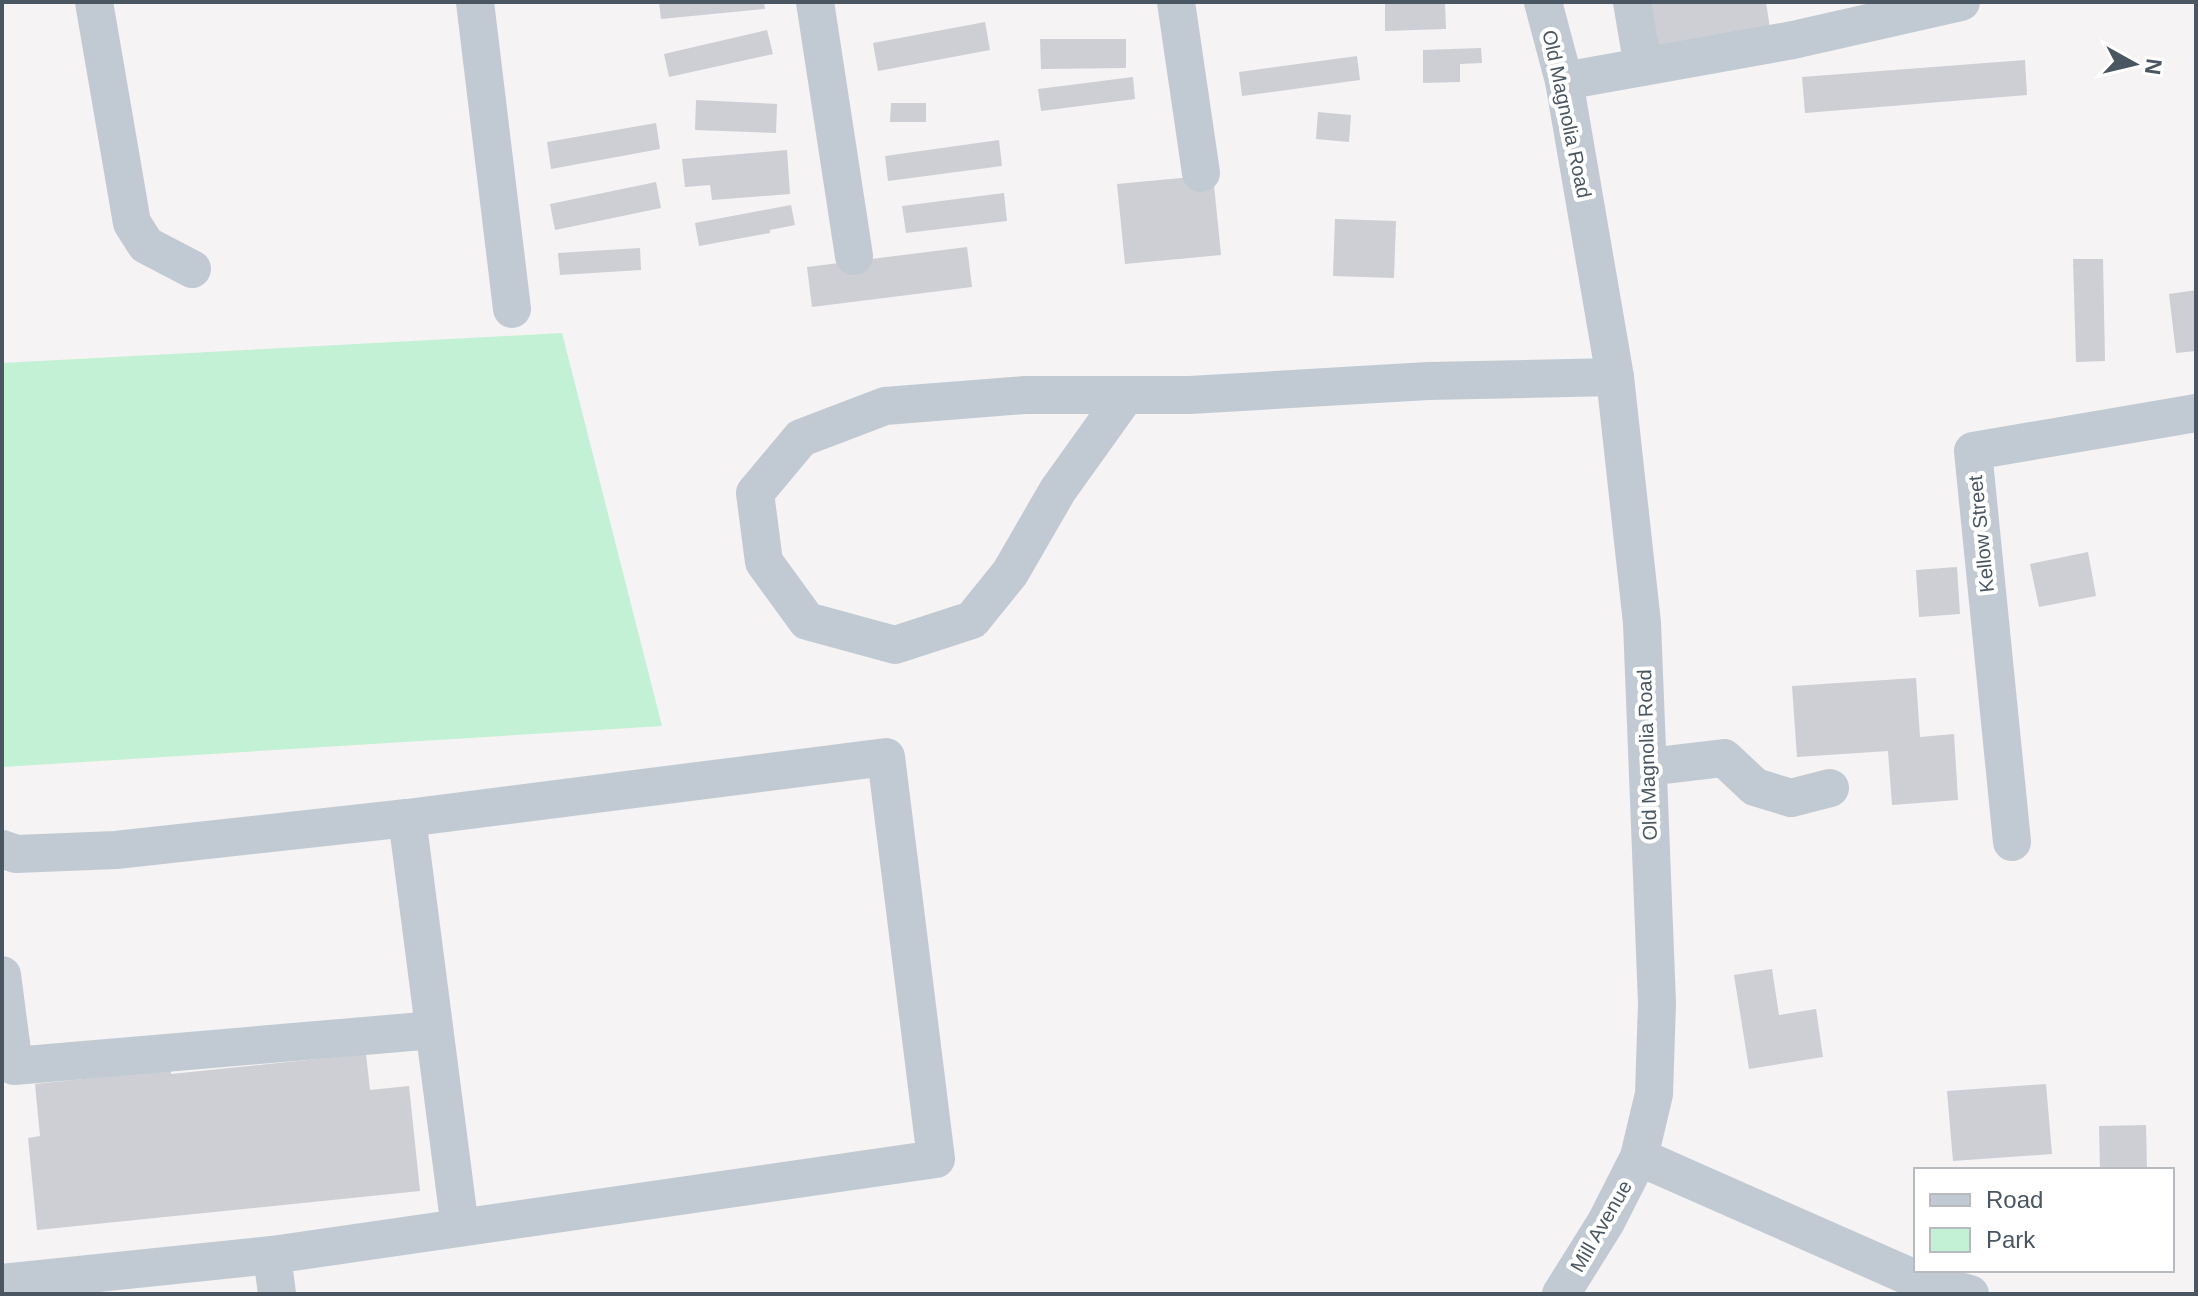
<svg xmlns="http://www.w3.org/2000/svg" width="2198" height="1296" viewBox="0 0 2198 1296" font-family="Helvetica,sans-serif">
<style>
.green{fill:#c3f1d5}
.building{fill:#cdcfd5}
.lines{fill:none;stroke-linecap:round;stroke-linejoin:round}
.minor{stroke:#c1cad2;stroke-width:38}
.labels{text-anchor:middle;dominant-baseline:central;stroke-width:8;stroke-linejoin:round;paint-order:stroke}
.street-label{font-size:20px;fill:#4a5661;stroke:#fff}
</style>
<rect width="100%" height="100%" fill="#f5f3f3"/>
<path class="green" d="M562,333l100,393 -660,41v-404z"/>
<g class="building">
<path d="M659,2h105l1,7 -104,10z"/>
<path d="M1385,2h60l1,27 -61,2z"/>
<path d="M1638,2h128l5,33 -125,19z"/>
<path d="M985,22l5,28 -112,21 -5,-28z"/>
<path d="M767,30l6,24 -104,23 -5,-23z"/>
<path d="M1040,39h86v29l-85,1z"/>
<path d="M1481,48l1,15 -22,1v18l-37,1v-33z"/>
<path d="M1357,56l3,24 -118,16 -3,-24z"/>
<path d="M2025,60l2,35 -222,18 -3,-36z"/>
<path d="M1133,77l2,22 -94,12 -3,-22z"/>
<path d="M696,100l81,4 -1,29 -81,-3z"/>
<path d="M891,103h35v19h-36z"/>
<path d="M1318,112l33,3 -2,27 -33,-3z"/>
<path d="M656,123l4,26 -109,20 -4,-27z"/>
<path d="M999,140l3,26 -114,15 -3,-25z"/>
<path d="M787,150l3,44 -78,6 -2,-15 -25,2 -3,-28z"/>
<path d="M1213,175l8,80 -96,9 -8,-80z"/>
<path d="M656,182l5,26 -106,22 -5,-26z"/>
<path d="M1004,193l3,28 -101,12 -4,-27z"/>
<path d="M791,205l4,20 -25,5v3l-71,13 -4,-23z"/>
<path d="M1335,219l61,2 -2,57 -61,-2z"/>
<path d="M967,247l5,40 -160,20 -5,-40z"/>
<path d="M640,248l1,22 -81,5 -2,-22z"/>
<path d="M2073,259h30l2,102 -29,1z"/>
<path d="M2196,290v61l-20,2 -7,-59z"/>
<path d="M2088,552l8,44 -57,11 -9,-43z"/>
<path d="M1957,567l3,47 -41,3 -3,-47z"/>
<path d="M1916,678l4,59 34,-3 4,66 -66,5 -4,-54 -91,6 -5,-71z"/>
<path d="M1772,969l7,46 37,-6 7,48 -74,12 -15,-94z"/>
<path d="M366,1054l4,36 39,-4 11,105 -383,39 -9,-92 12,-2 -5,-52 136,-14v4z"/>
<path d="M2046,1084l6,70 -99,7 -6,-70z"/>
<path d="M2146,1125l1,45h-47l-1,-44z"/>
</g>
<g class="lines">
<g class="minor">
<path d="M94,2l38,221 14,22 46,24"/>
<path d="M475,2l37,307"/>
<path d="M815,2l39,254"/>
<path d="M1176,2l25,171"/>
<path d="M1543,2l21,79 51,296 27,246 15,380 -3,91 -15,63 276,122 55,15"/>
<path d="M1632,2l11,65"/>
<path d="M1564,81l229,-41 168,-38"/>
<path d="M1126,395l-68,95 -48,83 -38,47 -77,25 -88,-24 -43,-59 -9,-69 46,-55 84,-32 140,-11h165l238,-14 187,-4"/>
<path d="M1648,767l76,-9 31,29 36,11 39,-10"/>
<path d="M2012,842l-39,-391 223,-38"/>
<path d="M2,849l14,5 100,-4 291,-32"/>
<path d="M2,975l12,91 420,-36"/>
<path d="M2,1283l270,-28"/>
<path d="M277,1294l-5,-39 664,-96 -50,-402 -479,61 53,410"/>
<path d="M1561,1294l45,-72 33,-65"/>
</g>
</g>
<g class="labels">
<g class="street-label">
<text transform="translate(1567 114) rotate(78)">Old Magnolia Road</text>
<text transform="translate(1981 534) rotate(-96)">Kellow Street</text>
<text transform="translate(1647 755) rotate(-92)">Old Magnolia Road</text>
<text transform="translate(1601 1226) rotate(-60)">Mill Avenue</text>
</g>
</g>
<rect width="2198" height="1296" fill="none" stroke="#4a5661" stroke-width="8"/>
<rect x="1914" y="1168" width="260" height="104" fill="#ffffff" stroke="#b7bbc0" stroke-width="2"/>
<rect x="1930" y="1194" width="40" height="12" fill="#c1cad2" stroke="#b7bbc0" stroke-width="2"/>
<text x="1986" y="1208" font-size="24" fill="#4a5661">Road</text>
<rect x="1930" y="1228" width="40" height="24" fill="#c3f1d5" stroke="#b7bbc0" stroke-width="2"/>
<text x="1986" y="1248" font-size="24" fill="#4a5661">Park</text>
<g transform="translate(2134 64) rotate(98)" stroke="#ffffff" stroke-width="6" paint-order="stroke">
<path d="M0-6L14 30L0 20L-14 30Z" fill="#4a5661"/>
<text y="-12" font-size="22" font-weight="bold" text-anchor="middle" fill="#4a5661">N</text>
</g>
</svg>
